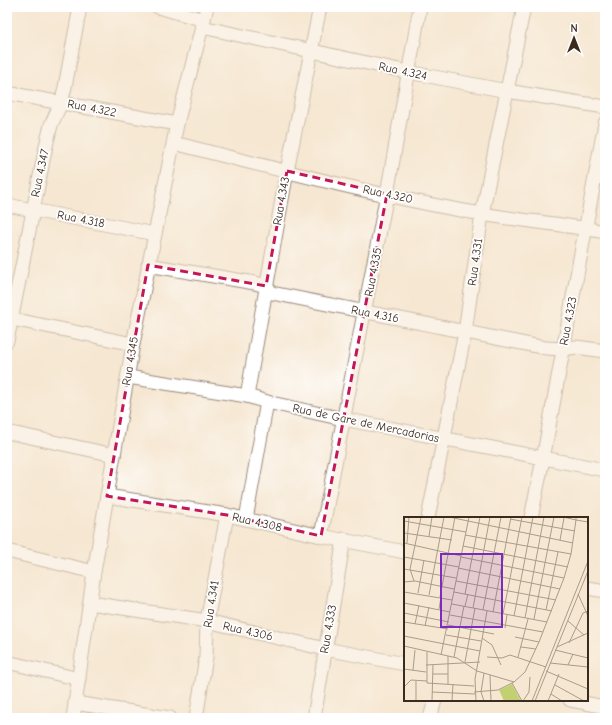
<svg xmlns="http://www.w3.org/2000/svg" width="612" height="725" viewBox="0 0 612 725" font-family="'Comic Neue',sans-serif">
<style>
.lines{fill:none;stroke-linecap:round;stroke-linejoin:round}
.street-casing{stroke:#988878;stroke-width:15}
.street{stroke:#fff;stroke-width:13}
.marked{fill:none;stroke:#c2185b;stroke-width:3;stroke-dasharray:8 5;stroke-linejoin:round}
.labels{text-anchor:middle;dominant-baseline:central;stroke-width:3.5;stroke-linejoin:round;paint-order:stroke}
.street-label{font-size:12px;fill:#3b2a1e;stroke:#fff}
.inset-road{fill:none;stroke:#ab9b8a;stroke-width:1}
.view{fill:#7b2cbf;fill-opacity:0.15;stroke:#7b2cbf;stroke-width:2}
.inset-edge{fill:none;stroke:#3b2a1e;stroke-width:2}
</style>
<rect width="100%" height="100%" fill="#fff"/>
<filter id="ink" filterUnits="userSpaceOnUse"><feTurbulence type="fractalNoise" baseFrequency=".025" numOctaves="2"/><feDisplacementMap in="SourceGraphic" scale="8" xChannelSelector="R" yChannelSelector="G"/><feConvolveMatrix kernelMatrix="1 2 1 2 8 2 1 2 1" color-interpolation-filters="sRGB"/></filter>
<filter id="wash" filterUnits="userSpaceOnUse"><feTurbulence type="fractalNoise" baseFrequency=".012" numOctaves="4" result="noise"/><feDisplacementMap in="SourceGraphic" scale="16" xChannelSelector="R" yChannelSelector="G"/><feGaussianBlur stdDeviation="0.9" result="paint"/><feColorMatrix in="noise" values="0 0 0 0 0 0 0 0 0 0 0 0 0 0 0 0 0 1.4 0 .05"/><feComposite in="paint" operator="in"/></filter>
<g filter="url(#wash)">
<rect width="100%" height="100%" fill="#f6e7d2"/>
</g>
<g filter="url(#ink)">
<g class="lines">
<g class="street-casing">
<g id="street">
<path d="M158,7l46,13"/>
<path d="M202,27l206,45 99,19 98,16"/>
<path d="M7,93l170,31"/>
<path d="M174,143c102,26 204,53 308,71 41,7 82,10 123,18"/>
<path d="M7,205l148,29"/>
<path d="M148,265l107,18 11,3 6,7 274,55 17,1 13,-2 29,4"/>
<path d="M7,318l126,26"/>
<path d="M7,341l39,-195 5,-21 10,-22 4,-16 15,-80"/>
<path d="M128,377l119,19 20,6 76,17 262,51"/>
<path d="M247,396l40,-225 33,-164"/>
<path d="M7,432l107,23"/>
<path d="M107,496l120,19 94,21 84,16"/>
<path d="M428,518l37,-186 17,-118 42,-207"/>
<path d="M531,518l12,-59 62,-336"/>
<path d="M246,519l21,-117"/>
<path d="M321,536l66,-342 33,-187"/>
<path d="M7,551l87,21"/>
<path d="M587,588l18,3"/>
<path d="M90,603l117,18 118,28 80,15"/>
<path d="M7,662l72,17"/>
<path d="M570,700l35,7"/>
<path d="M75,703l95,15"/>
<path d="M73,718l21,-146 39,-228 44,-220 30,-117"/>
<path d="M196,718l10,-61 1,-36 20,-106"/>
<path d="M314,718l30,-179"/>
<path d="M430,718l5,-18"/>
</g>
</g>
<use href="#street" class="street"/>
</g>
</g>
<path d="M0 0H612V725H0ZM287,171l100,23 -66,342 -94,-21 -120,-19 41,-231 118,21z" fill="#f6e7d2" fill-opacity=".55" fill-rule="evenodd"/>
<path class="marked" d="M287,171l100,23 -66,342 -94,-21 -120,-19 41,-231 118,21z"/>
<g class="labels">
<g class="street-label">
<text transform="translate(403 71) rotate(12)">Rua 4.324</text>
<text transform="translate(92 108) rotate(11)">Rua 4.322</text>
<text transform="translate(40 173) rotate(-78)">Rua 4.347</text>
<text transform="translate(388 194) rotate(12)">Rua 4.320</text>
<text transform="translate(281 201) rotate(-80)">Rua 4.343</text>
<text transform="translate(81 219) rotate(11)">Rua 4.318</text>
<text transform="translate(475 262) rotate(-82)">Rua 4.331</text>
<text transform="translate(373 272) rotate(-79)">Rua 4.335</text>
<text transform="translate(375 314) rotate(11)">Rua 4.316</text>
<text transform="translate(568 321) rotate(-79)">Rua 4.323</text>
<text transform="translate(130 361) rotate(-80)">Rua 4.345</text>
<text transform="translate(366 423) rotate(12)">Rua de Gare de Mercadorias</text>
<text transform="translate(257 522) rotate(13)">Rua 4.308</text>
<text transform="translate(211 604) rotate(-81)">Rua 4.341</text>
<text transform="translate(328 629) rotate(-80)">Rua 4.333</text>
<text transform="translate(248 631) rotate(13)">Rua 4.306</text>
</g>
</g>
<g transform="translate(404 517)">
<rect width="184" height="184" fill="#f6e7d2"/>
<path d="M108,167l9,17h-17l-5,-11z" fill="#c3d071"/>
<path class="inset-road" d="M45,0l124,26M159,0l13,3v-3M106,2l65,12M0,4l62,11M0,16l48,7M61,18l106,19M25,19l3,-19M156,23l4,-22M0,26l57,13M3,26l2,-26M59,29l105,21M0,40l55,10M57,40l103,21M54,51l102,21M0,52l52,9M10,64l-4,-12 11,-52M52,64l100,19M0,65l11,-1 39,8M0,75l48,8M50,75l98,19M14,76l6,-33M61,77l15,-77M174,77l10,22M25,78l15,-78M36,80l15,-80M0,86l46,9M48,87l95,18M61,89l3,-12M69,91l17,-91M35,92l2,-12M79,93l18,-93M142,93l12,-58M89,95l18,-95M0,96l45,9M99,97l19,-97M46,98l93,17M110,99l19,-99M121,101l19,-101M130,102l20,-102M164,104l16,14M0,105l44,7M11,107l4,-19M44,108l46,9M21,109l4,-19M101,111l2,-13M42,118l35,6M0,119l76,15M111,120l24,5M78,121l10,7 9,20M165,126l14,-30 5,-2M0,129l53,12 20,13 37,11M117,130l15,2M153,130l31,-14M151,133l33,8M23,135v31l47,3M37,138l28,-138M50,140l10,-51M83,140l15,1 8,-3 36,12M114,140l10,-38M61,145l10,-54M146,146l38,4M22,148l54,-3M164,148l5,-11M0,152l22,3M9,153l2,-20M142,154l42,18M29,157h15M86,158l1,26M108,166l10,18M44,167v-28M151,168l29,16M0,170l7,-7 16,1M28,175l43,2M70,175l24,-2 16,-8 11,-10 14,-30 25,-64 7,-24 5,-34 12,2M147,177l11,7M12,184v-20M28,184l1,-36M48,184l1,-17M72,184l-1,-22 12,-68M80,184l-3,-9 3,-19M119,184l6,-9 1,-15M128,184l56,-140M131,184l53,-130M144,184l11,-27"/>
<path class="view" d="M37,37h61v73h-61z"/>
<rect width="184" height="184" class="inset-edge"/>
</g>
<rect width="612" height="725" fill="none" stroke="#fff" stroke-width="24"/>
<g transform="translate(574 38)" stroke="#ffffff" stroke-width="3" paint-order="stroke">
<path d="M0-3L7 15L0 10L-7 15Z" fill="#3b2a1e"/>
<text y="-6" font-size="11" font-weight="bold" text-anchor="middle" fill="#3b2a1e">N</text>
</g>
</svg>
